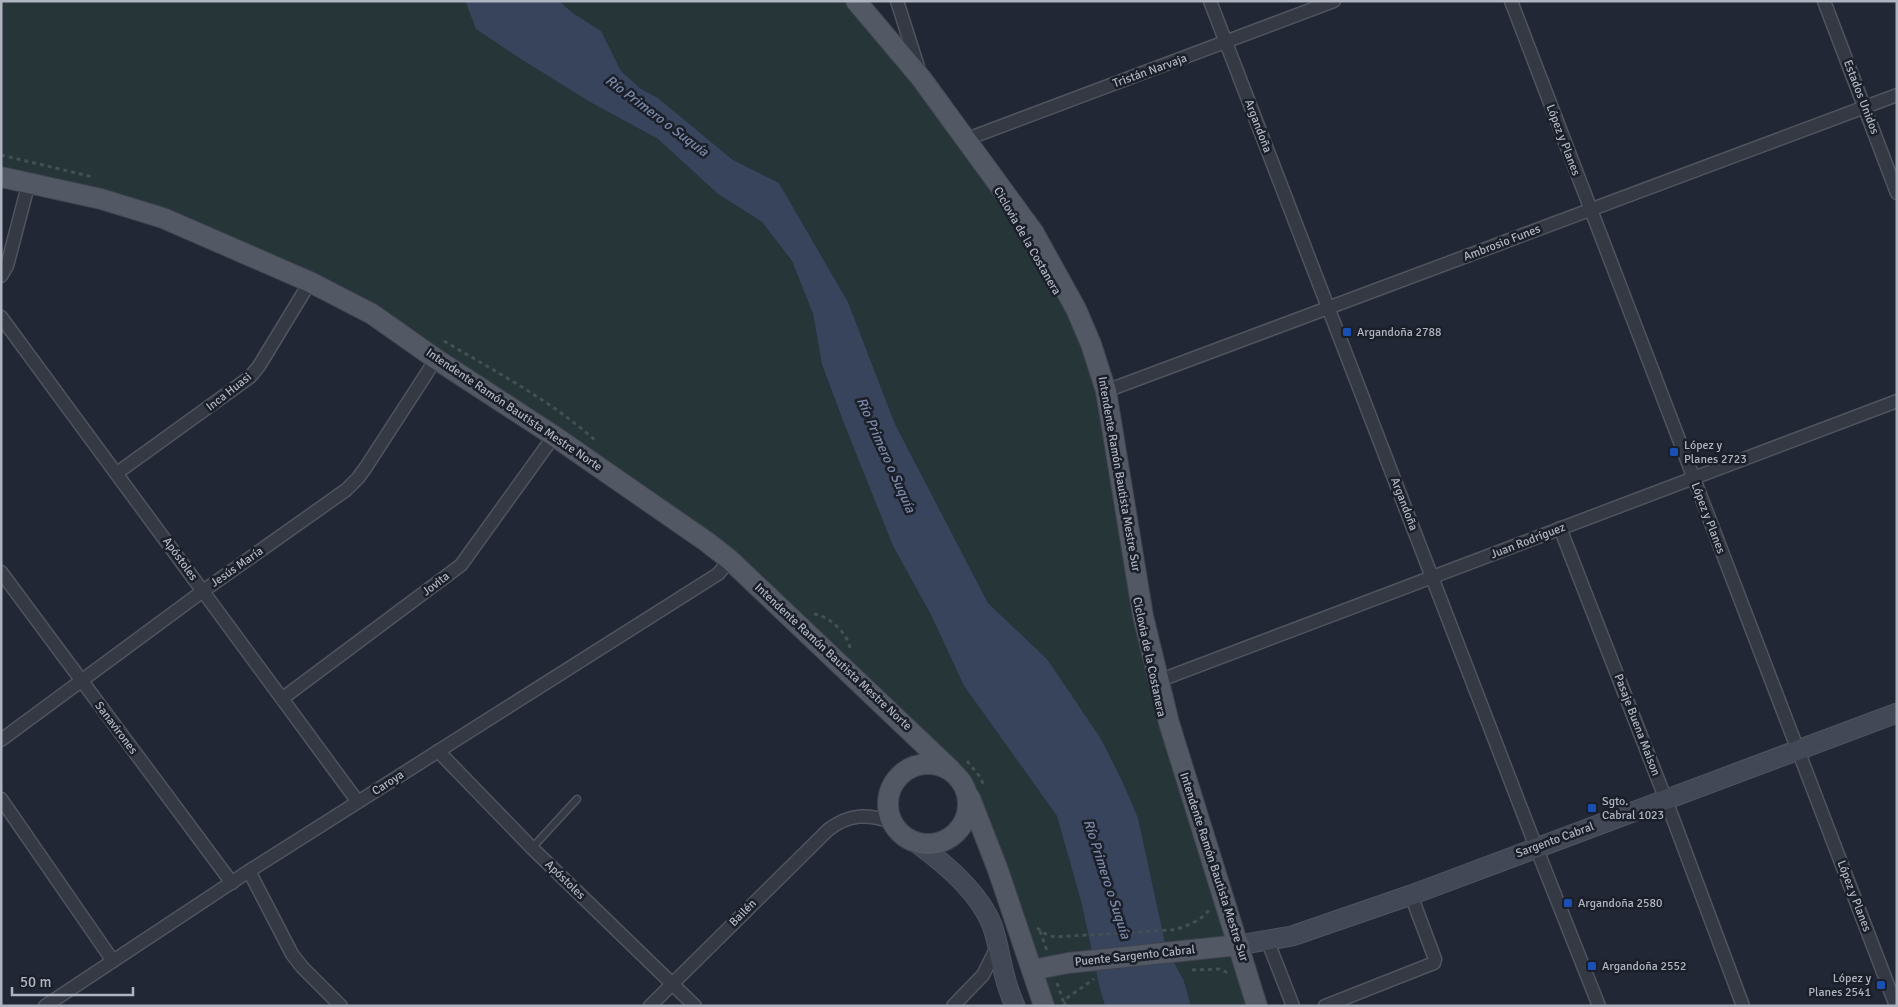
<svg xmlns="http://www.w3.org/2000/svg" width="1898" height="1007" viewBox="0 0 1898 1007" font-family="Signika,sans-serif">
<style>
.green{fill:#263538}
.water{fill:#38435c}
.lines{fill:none;stroke-linecap:round;stroke-linejoin:round}
.lane-casing{stroke:#4f545f;stroke-width:9}
.street-casing{stroke:#4f545f;stroke-width:15}
.secondary-casing{stroke:#4f545f;stroke-width:21}
.primary-casing{stroke:#3e434e;stroke-width:22}
.path{stroke:#435054;stroke-width:3;stroke-dasharray:4 4;stroke-linecap:butt}
.lane{stroke:#343944;stroke-width:6}
.street{stroke:#343944;stroke-width:12}
.secondary{stroke:#434857;stroke-width:19}
.primary{stroke:#525864;stroke-width:20}
.transit-dot{fill:#1a4fb4;stroke:#1a1f29;stroke-width:2}
.labels{text-anchor:middle;dominant-baseline:central;stroke-width:5;stroke-linejoin:round;paint-order:stroke}
.street-label{font-size:12px;fill:#afb4c1;stroke:#1a1f29}
.poi-label{font-size:12px;fill:#afb4c1;stroke:#1a1f29;text-anchor:start}
.water-label{font-size:14px;font-style:italic;fill:#7a88a7;stroke:#1a1f29}
</style>
<rect width="100%" height="100%" fill="#212734"/>
<g class="green">
<path d="M1,1h462l3,2 11,26 39,27 74,46 68,37 60,55 44,28 30,39 21,53 9,52 23,60 48,120 38,69 33,71 93,130 25,89 17,80 6,21h-61l-76,-206 -17,-30 -221,-210 -358,-246 -209,-96 -162,-41z"/>
<path d="M559,1h297l148,188 87,155 52,272 114,390h-66l-7,-25 -18,-34 -28,-129 -91,-159 -59,-56 -93,-179 -47,-122 -69,-119 -46,-23 -75,-62 -17,-9 -20,-18 -20,-40 -28,-18z"/>
</g>
<path class="water" d="M463,1h96l14,12 28,18 20,40 20,18 17,9 75,62 46,23 69,119 47,122 93,179 59,56 54,80 22,44 15,35 28,129 18,34 7,25h-86l-6,-21 -17,-80 -25,-89 -93,-130 -33,-71 -38,-69 -48,-120 -23,-61 -9,-51 -21,-53 -30,-39 -44,-28 -60,-55 -68,-37 -74,-46 -40,-27 -10,-26z"/>
<g class="lines">
<g class="lane-casing">
<path id="lane" d="M532,848l45,-49"/>
</g>
<g class="street-casing">
<g id="street">
<path d="M897,1l22,69"/>
<path d="M1210,1l326,846 63,159"/>
<path d="M1511,1l385,1005"/>
<path d="M1824,1l73,192"/>
<path d="M967,139l367,-138"/>
<path d="M1,276l6,-10 22,-84"/>
<path d="M1,317l357,485"/>
<path d="M1106,391l791,-296"/>
<path d="M117,473l133,-96 9,-11 51,-84"/>
<path d="M1560,528l106,272 77,206"/>
<path d="M1,572l231,311"/>
<path d="M1158,681l739,-280"/>
<path d="M283,698l178,-133 93,-129"/>
<path d="M1,740l202,-149 143,-101 12,-12 8,-11 70,-108"/>
<path d="M438,751l94,97 163,158"/>
<path d="M1,799l112,162"/>
<path d="M249,871l43,83 10,13 39,39"/>
<path d="M1268,942l25,64"/>
<path d="M45,1006l204,-135 469,-297 12,-14"/>
<path d="M650,1006l178,-176c22,-17 39,-16 65,-8"/>
<path d="M953,1006l30,-31 15,-30"/>
<path d="M1325,1006l109,-43 1,-4 -24,-64"/>
</g>
</g>
<g class="secondary-casing">
<g id="secondary">
<path d="M914,841c28,20 65,51 78,84 6,17 8,34 13,52 2,10 6,19 10,29"/>
<path d="M1239,945l53,-9 119,-41 486,-182"/>
</g>
</g>
<g class="primary-casing">
<g id="primary">
<path d="M856,1l65,77 113,155 42,76 15,35 15,47 37,225 26,107 88,283"/>
<path d="M1,177l100,22 62,19 147,64 62,32 64,45 118,77 153,106 23,18 221,210"/>
<circle cx="928" cy="804" r="40"/>
<path d="M970,798l28,72 46,136"/>
<path d="M1032,970l36,-7 171,-18"/>
</g>
</g>
<g class="path">
<path d="M1,155l92,22"/>
<path d="M444,341c52,31 108,60 153,101"/>
<path d="M814,614c15,2 34,19 36,35"/>
<path d="M967,761l14,17 3,9"/>
<path d="M1037,928l10,7 8,2 117,-7c13,-3 29,-9 37,-20"/>
<path d="M1040,931l7,20"/>
<path d="M1192,970l27,-1 9,4"/>
<path d="M1057,983l7,20"/>
<path d="M1064,1006l3,-8 27,-19"/>
</g>
<use href="#lane" class="lane"/>
<use href="#street" class="street"/>
<use href="#secondary" class="secondary"/>
<use href="#primary" class="primary"/>
</g>
<g class="transit-dot">
<rect x="1342" y="327" width="10" height="10" rx="2.5"/>
<rect x="1669" y="447" width="10" height="10" rx="2.5"/>
<rect x="1587" y="803" width="10" height="10" rx="2.5"/>
<rect x="1563" y="898" width="10" height="10" rx="2.5"/>
<rect x="1587" y="961" width="10" height="10" rx="2.5"/>
<rect x="1876" y="980" width="10" height="10" rx="2.5"/>
</g>
<g class="labels">
<g class="street-label">
<text transform="translate(1150 71) rotate(-20)">Tristán Narvaja</text>
<text transform="translate(1861 97) rotate(69)">Estados Unidos</text>
<text transform="translate(1258 126) rotate(69)">Argandoña</text>
<text transform="translate(1563 140) rotate(69)">López y Planes</text>
<text transform="translate(1027 241) rotate(60)">Ciclovia de la Costanera</text>
<text transform="translate(1502 243) rotate(-21)">Ambrosio Funes</text>
<text transform="translate(229 392) rotate(-38)">Inca Huasi</text>
<text transform="translate(514 410) rotate(34)">Intendente Ramón Bautista Mestre Norte</text>
<text transform="translate(1119 474) rotate(80)">Intendente Ramón Bautista Mestre Sur</text>
<text transform="translate(1404 504) rotate(69)">Argandoña</text>
<text transform="translate(1708 518) rotate(69)">López y Planes</text>
<text transform="translate(1528 541) rotate(-21)">Juan Rodríguez</text>
<text transform="translate(180 559) rotate(54)">Apóstoles</text>
<text transform="translate(237 567) rotate(-35)">Jesús María</text>
<text transform="translate(436 584) rotate(-37)">Jovita</text>
<text transform="translate(833 657) rotate(43)">Intendente Ramón Bautista Mestre Norte</text>
<text transform="translate(1149 657) rotate(78)">Ciclovia de la Costanera</text>
<text transform="translate(1637 725) rotate(69)">Pasaje Buena Maison</text>
<text transform="translate(116 728) rotate(53)">Sanavirones</text>
<text transform="translate(388 783) rotate(-33)">Caroya</text>
<text transform="translate(1555 840) rotate(-20)">Sargento Cabral</text>
<text transform="translate(1214 867) rotate(72)">Intendente Ramón Bautista Mestre Sur</text>
<text transform="translate(565 880) rotate(44)">Apóstoles</text>
<text transform="translate(1854 896) rotate(69)">López y Planes</text>
<text transform="translate(743 913) rotate(-45)">Bailén</text>
<text transform="translate(1135 956) rotate(-6)">Puente Sargento Cabral</text>
</g>
<g class="poi-label">
<text x="1357" y="332">Argandoña 2788</text>
<text x="1684" y="445">López y<tspan x="1684" dy="14">Planes 2723</tspan></text>
<text x="1602" y="801">Sgto.<tspan x="1602" dy="14">Cabral 1023</tspan></text>
<text x="1578" y="903">Argandoña 2580</text>
<text x="1602" y="966">Argandoña 2552</text>
<text x="1871" y="978" text-anchor="end">López y<tspan x="1871" dy="14">Planes 2541</tspan></text>
</g>
<g class="water-label">
<text transform="translate(657 116) rotate(37)">Río Primero o Suquía</text>
<text transform="translate(886 455) rotate(66)">Río Primero o Suquía</text>
<text transform="translate(1107 879) rotate(72)">Río Primero o Suquía</text>
</g>
</g>
<rect width="1898" height="1007" fill="none" stroke="#afb4c1" stroke-width="5"/>
<path d="M12 987v8h121v-8" fill="none" stroke="#afb4c1" stroke-width="2.5"/>
<text x="20" y="987" font-size="15" fill="#afb4c1" stroke="#1a1f29" stroke-width="4" paint-order="stroke">50 m</text>
</svg>
